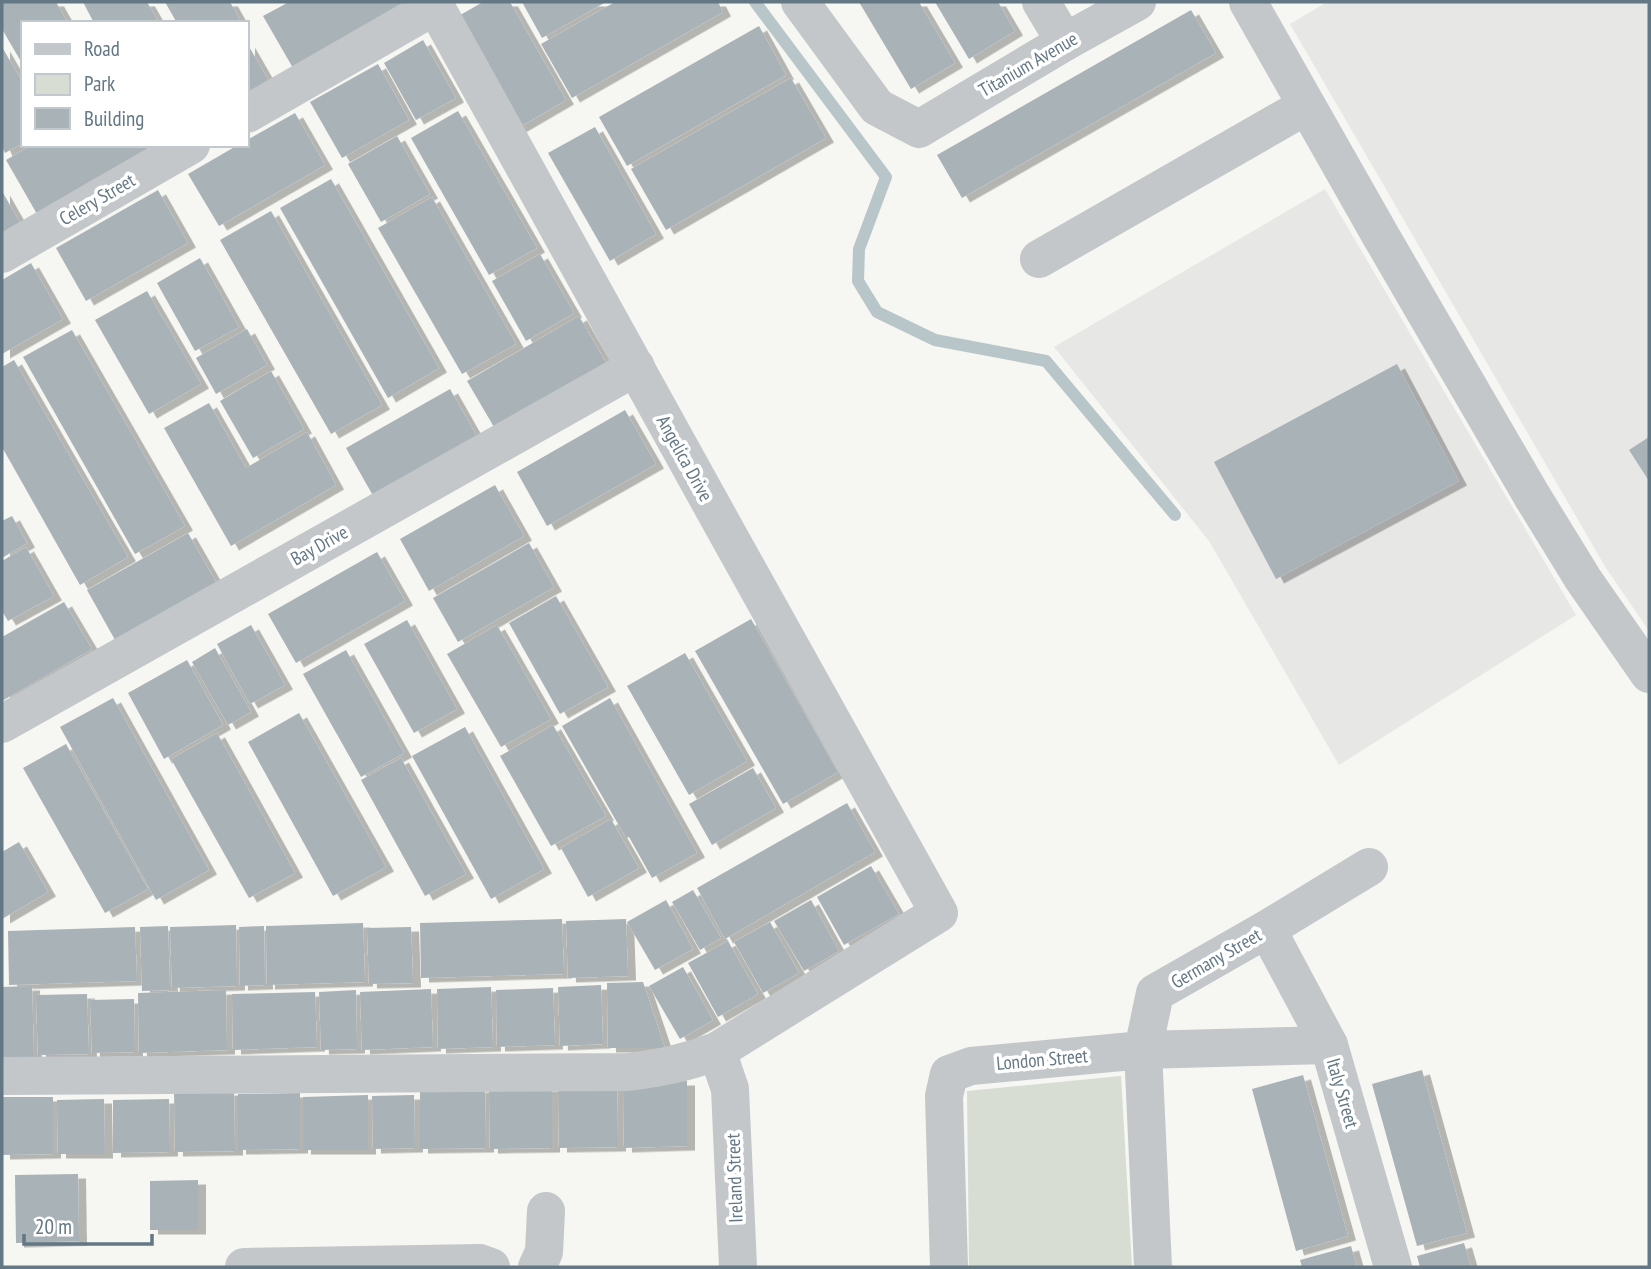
<svg xmlns="http://www.w3.org/2000/svg" width="1651" height="1269" viewBox="0 0 1651 1269" font-family="'PT Sans Narrow',sans-serif">
<style>
.built{fill:#e7e7e6}
.green{fill:#d7ddd3}
.lines{fill:none;stroke-linecap:round;stroke-linejoin:round}
.stream{stroke:#b9c6c9;stroke-width:12}
.building{fill:#a9b2b7;filter:url(#shadow)}
.minor{stroke:#c3c7ca;stroke-width:38}
.labels{text-anchor:middle;dominant-baseline:central;stroke-width:7;stroke-linejoin:round;paint-order:stroke}
.street-label{font-size:19px;fill:#647784;stroke:#fff}
</style>
<defs>
<filter id="shadow"><feDropShadow dx="8" dy="4.5" stdDeviation="0" flood-color="#0004"/></filter>
</defs>
<rect width="100%" height="100%" fill="#f6f6f2"/>
<g class="built">
<path d="M1327,2h322v629l-43,-63 -316,-544z"/>
<path d="M1325,189l251,426 -237,150 -130,-224 -155,-194z"/>
</g>
<path class="green" d="M1121,1076l11,191h-163l-2,-176z"/>
<g class="lines">
<path class="stream" d="M755,2l131,175 -27,72 -1,32 19,31 58,28 111,21 129,154"/>
</g>
<g class="building">
<path d="M2,2h54l12,21h-45v42l-21,-36z"/>
<path d="M83,2h64l12,21h-65z"/>
<path d="M165,2h65l10,18 -5,3h-58z"/>
<path d="M289,2h114l1,1 -111,65 -30,-52z"/>
<path d="M483,2h27l56,98 -55,32 -63,-110z"/>
<path d="M522,2h84l-64,36z"/>
<path d="M615,2h103l5,10 -151,86 -31,-54z"/>
<path d="M859,2h60l36,61 -44,26z"/>
<path d="M935,2h63l17,29 -46,28z"/>
<path d="M1191,10l25,43 -254,145 -25,-43z"/>
<path d="M759,26l27,49 -159,91 -28,-49z"/>
<path d="M423,40l33,58 -40,22 -32,-57z"/>
<path d="M247,43l23,40 -23,13z"/>
<path d="M2,47l21,36v60l-18,10 -3,-7z"/>
<path d="M378,64l31,56 -67,38 -32,-56z"/>
<path d="M791,78l35,60 -160,92 -35,-61z"/>
<path d="M458,111l79,137 -48,27 -78,-137z"/>
<path d="M295,113l30,52 -106,61 -31,-52 50,-29h9v-5z"/>
<path d="M595,127l61,107 -46,27 -62,-108z"/>
<path d="M397,136l33,58 -49,28 -33,-58z"/>
<path d="M32,145h113l7,12 -111,64 -35,-61z"/>
<path d="M331,179l108,189 -51,30 -108,-190z"/>
<path d="M158,190l30,53 -102,58 -30,-53z"/>
<path d="M2,191l21,37 -21,11z"/>
<path d="M432,197l84,147 -54,30 -84,-146z"/>
<path d="M271,211l111,194 -51,29 -111,-194z"/>
<path d="M540,254l34,59 -48,28 -34,-60z"/>
<path d="M200,258l39,69 -44,24 -38,-68z"/>
<path d="M31,263l32,56 -61,35v-74z"/>
<path d="M147,291l54,93 -52,30 -54,-94z"/>
<path d="M579,316l34,59 -112,64 -34,-58z"/>
<path d="M247,329l20,36 -51,29 -20,-36z"/>
<path d="M72,330l113,196 -50,28 -112,-197z"/>
<path d="M14,360l114,197 -48,28 -78,-138v-80z"/>
<path d="M1397,364l62,117 -183,98 -62,-117z"/>
<path d="M271,371l33,58 -51,29 -33,-57z"/>
<path d="M450,389l34,60 -104,59 -34,-60z"/>
<path d="M209,403l37,65 61,-36 29,53 -105,61 -67,-118z"/>
<path d="M625,410l31,54 -109,62 -30,-54z"/>
<path d="M1649,437v44l-20,-31z"/>
<path d="M495,485l29,51 -95,55 -29,-52z"/>
<path d="M12,516l15,27 -25,15v-37z"/>
<path d="M188,533l32,56 -101,58 -32,-57z"/>
<path d="M529,543l25,44 -96,55 -25,-44z"/>
<path d="M26,547l28,49 -46,25 -6,-10v-50z"/>
<path d="M377,552l28,49 -109,62 -28,-49z"/>
<path d="M556,596l52,91 -48,27 -51,-91z"/>
<path d="M64,602l28,47 -90,52v-64z"/>
<path d="M751,619l87,153 -55,32 -88,-153z"/>
<path d="M407,620l50,89 -43,24 -50,-89z"/>
<path d="M251,625l34,60 -35,19 -33,-60z"/>
<path d="M497,625l54,94 -50,28 -54,-93z"/>
<path d="M215,648l36,64 -23,13 -36,-63z"/>
<path d="M346,650l58,103 -43,24 -58,-103z"/>
<path d="M685,653l62,108 -58,34 -62,-109z"/>
<path d="M187,660l36,65 -59,34 -36,-66z"/>
<path d="M113,698l96,172 -53,30 -96,-173z"/>
<path d="M610,698l87,155 -45,25 -23,-41 -3,1 -64,-112z"/>
<path d="M299,713l87,154 -53,29 -85,-154z"/>
<path d="M553,725l53,91 -55,30 -51,-90z"/>
<path d="M465,727l79,142 -53,30 -79,-143z"/>
<path d="M217,733l78,140 -46,25 -78,-139z"/>
<path d="M66,744l82,145 -43,24 -82,-145z"/>
<path d="M401,758l65,116 -41,22 -64,-116z"/>
<path d="M753,768l23,40 -64,37 -23,-41z"/>
<path d="M847,803l28,49 -150,87 -28,-51z"/>
<path d="M611,819l28,49 -51,29 -27,-49z"/>
<path d="M19,842l29,50 -46,27v-67z"/>
<path d="M871,866l28,48 -55,31 -27,-48z"/>
<path d="M693,890l28,48 -21,12 -28,-48z"/>
<path d="M666,900l27,49 -38,21 -28,-48z"/>
<path d="M811,900l28,51 -35,20 -30,-50z"/>
<path d="M562,919l2,55 -143,4 -1,-55z"/>
<path d="M626,919l2,57 -60,2 -2,-57z"/>
<path d="M770,922l29,51 -36,20 -29,-51z"/>
<path d="M363,923l2,59 -98,3 -1,-59z"/>
<path d="M236,925l1,61 -65,2 -2,-61z"/>
<path d="M168,926l2,64 -28,1 -2,-64z"/>
<path d="M264,926l1,59 -25,1 -1,-59z"/>
<path d="M135,927l2,54 -128,4 -1,-54z"/>
<path d="M411,927l2,56 -44,1 -2,-56z"/>
<path d="M728,941l30,53 -40,23 -30,-54z"/>
<path d="M683,967l30,53 -33,19 -31,-53z"/>
<path d="M643,982l22,66h-57l-1,-65z"/>
<path d="M601,985l2,59 -43,2 -2,-59z"/>
<path d="M32,986l2,72 -32,1v-72z"/>
<path d="M491,987l2,60 -55,2 -1,-60z"/>
<path d="M553,988l2,57 -58,2 -1,-57z"/>
<path d="M431,989l2,58 -71,3 -2,-58z"/>
<path d="M226,990l1,60 -88,3 -1,-60z"/>
<path d="M356,990l1,59 -36,1 -2,-58z"/>
<path d="M315,992l2,55 -84,3 -1,-56z"/>
<path d="M87,994l2,60 -51,1 -2,-60z"/>
<path d="M134,999l1,53 -43,1 -2,-53z"/>
<path d="M1422,1070l45,163 -50,13 -45,-162z"/>
<path d="M1303,1075l45,161 -52,15 -44,-162z"/>
<path d="M687,1081v65l-63,2 -1,-66z"/>
<path d="M617,1084l1,63 -59,1 -1,-63z"/>
<path d="M552,1087v61l-62,1 -1,-61z"/>
<path d="M485,1088l1,60 -66,1v-60z"/>
<path d="M234,1091l1,60 -60,1 -1,-60z"/>
<path d="M300,1093v56l-62,1v-56z"/>
<path d="M368,1095v55h-65v-53z"/>
<path d="M414,1095l1,53 -42,1 -1,-53z"/>
<path d="M2,1097h51v57l-51,1z"/>
<path d="M104,1099l1,55h-47l-1,-54z"/>
<path d="M169,1099l1,53 -57,1v-53z"/>
<path d="M78,1174l1,67 -63,2 -1,-68z"/>
<path d="M198,1180v50h-48v-49z"/>
<path d="M1464,1243l7,24h-51l-3,-11z"/>
<path d="M1351,1246l6,21h-55l-2,-7z"/>
</g>
<g class="lines">
<g class="minor">
<path d="M800,2l77,105 42,22 146,-87 72,-40"/>
<path d="M1041,2l24,40"/>
<path d="M1248,2l134,236 150,258 51,83 66,95"/>
<path d="M247,114l188,-108"/>
<path d="M2,254l189,-109"/>
<path d="M1039,259l267,-153"/>
<path d="M2,724l634,-357"/>
<path d="M1267,929l62,116 64,222"/>
<path d="M717,1051l13,38 8,178"/>
<path d="M2,1076l626,-4c32,-4 58,-9 89,-21l222,-138 -213,-382 -293,-529"/>
<path d="M244,1267l236,-4 11,4"/>
<path d="M537,1267l7,-15 2,-41"/>
<path d="M949,1267l-5,-171 5,-22 22,-8 172,-16 186,-5"/>
<path d="M1153,1267l-10,-217 12,-57 112,-64 102,-62"/>
</g>
</g>
<g class="labels">
<g class="street-label">
<text transform="translate(1028 64) rotate(-30)">Titanium Avenue</text>
<text transform="translate(97 199) rotate(-30)">Celery Street</text>
<text transform="translate(685 458) rotate(61)">Angelica Drive</text>
<text transform="translate(319 545) rotate(-29)">Bay Drive</text>
<text transform="translate(1216 958) rotate(-30)">Germany Street</text>
<text transform="translate(1042 1059) rotate(-5)">London Street</text>
<text transform="translate(1343 1093) rotate(74)">Italy Street</text>
<text transform="translate(734 1178) rotate(-92)">Ireland Street</text>
</g>
</g>
<rect width="1651" height="1269" fill="none" stroke="#647784" stroke-width="7"/>
<rect x="21" y="21" width="228" height="126" fill="#ffffff" stroke="#c1c9ce" stroke-width="2"/>
<rect x="35" y="44" width="35" height="10" fill="#c3c7ca" stroke="#c1c9ce" stroke-width="2"/>
<text x="84" y="56" font-size="21" fill="#647784">Road</text>
<rect x="35" y="74" width="35" height="21" fill="#d7ddd3" stroke="#c1c9ce" stroke-width="2"/>
<text x="84" y="91" font-size="21" fill="#647784">Park</text>
<rect x="35" y="108" width="35" height="21" fill="#a9b2b7" stroke="#c1c9ce" stroke-width="2"/>
<text x="84" y="126" font-size="21" fill="#647784">Building</text>
<path d="M24 1234v10h128v-10" fill="none" stroke="#647784" stroke-width="3.5"/>
<text x="35" y="1234" font-size="21" fill="#647784" stroke="#ffffff" stroke-width="5" paint-order="stroke">20 m</text>
</svg>
